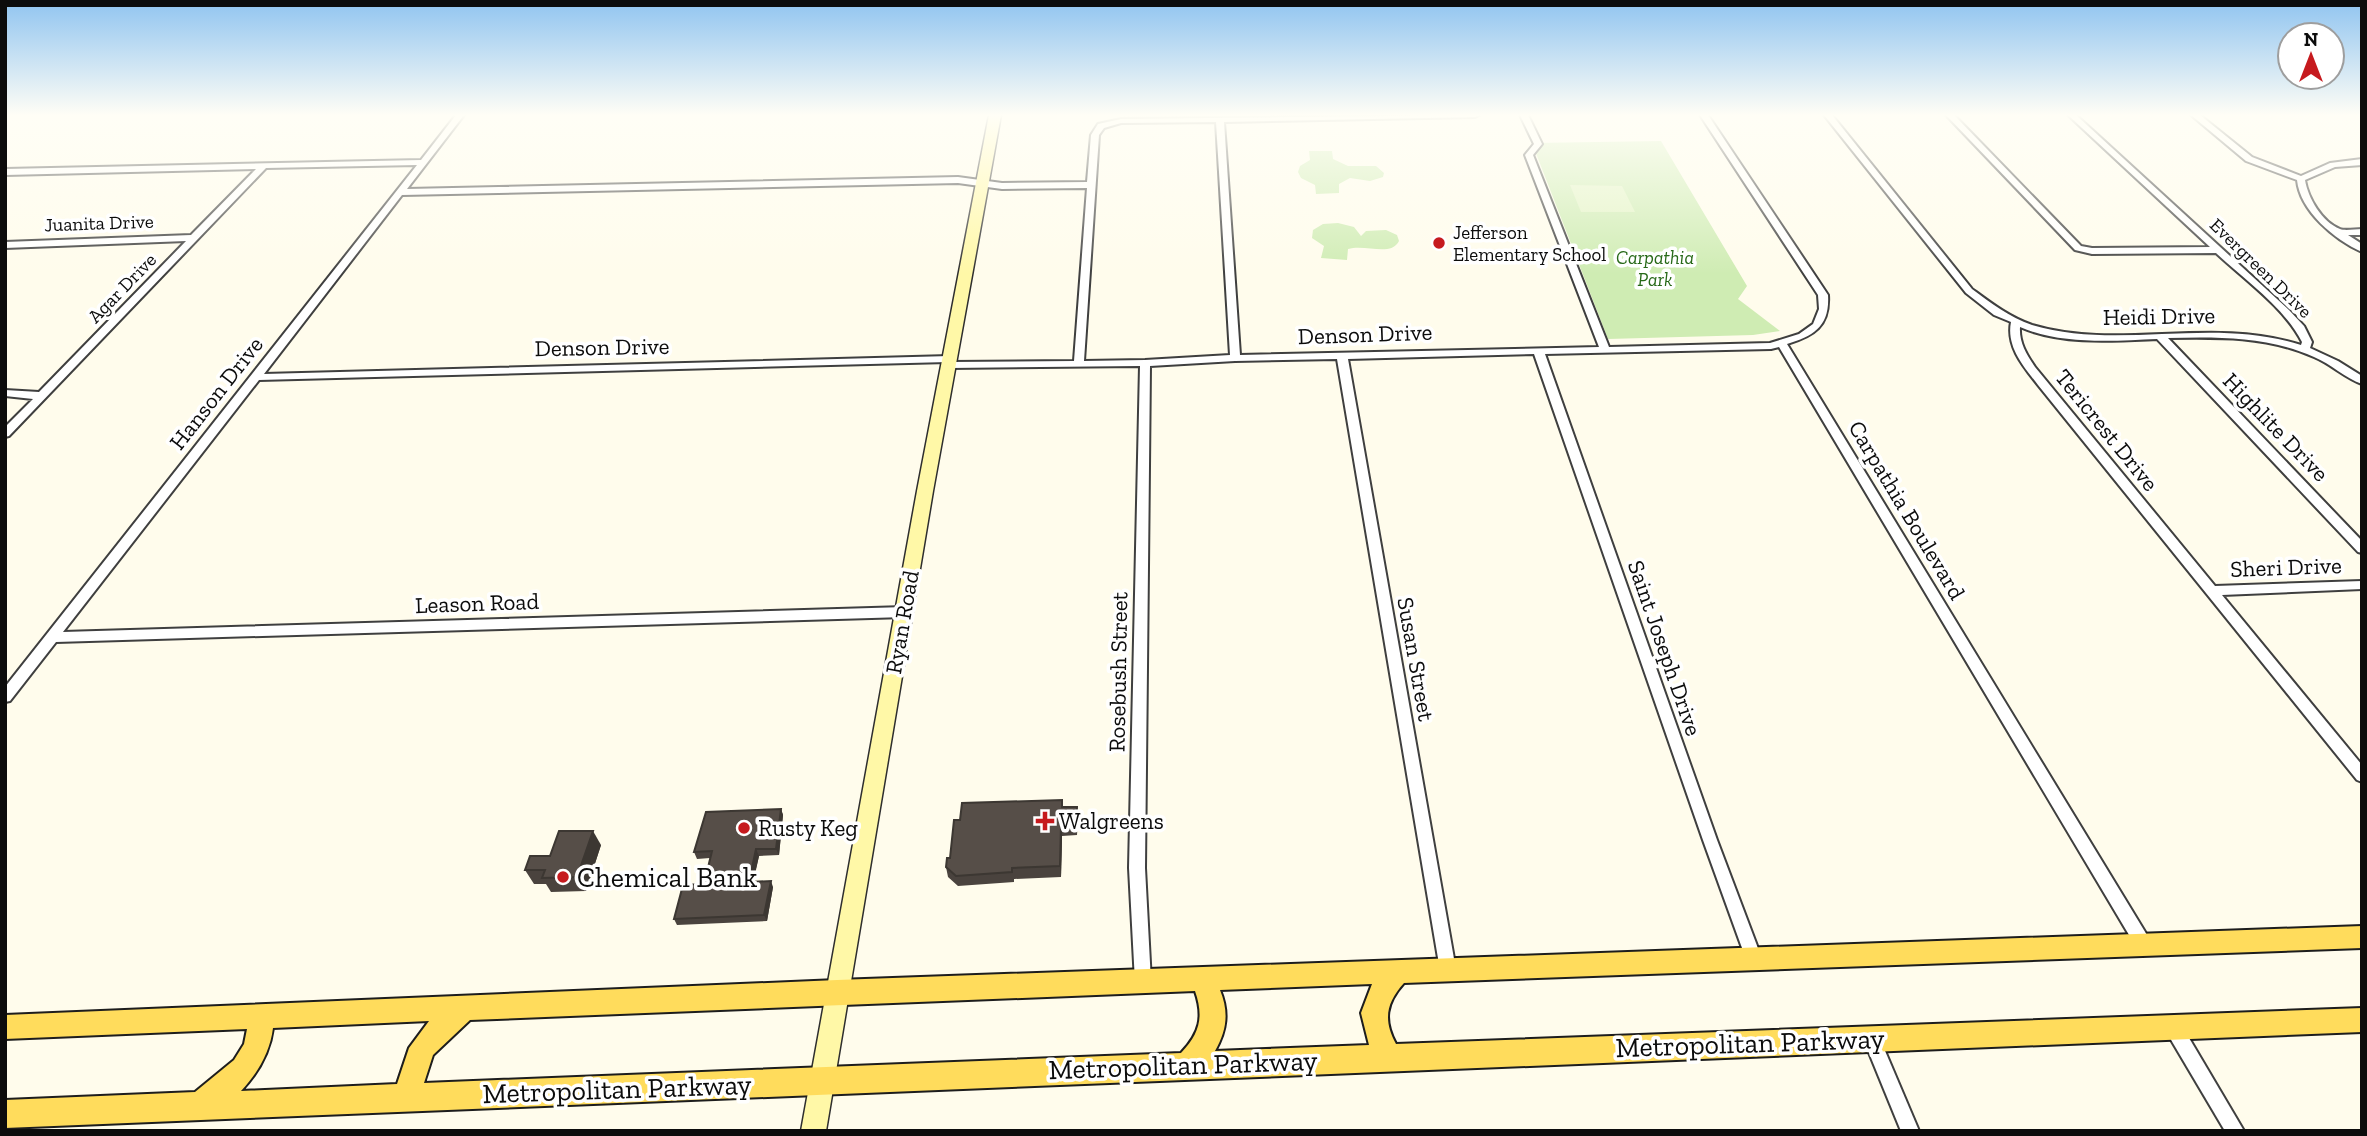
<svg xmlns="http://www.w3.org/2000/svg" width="2367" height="1136" viewBox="0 0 2367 1136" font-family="'Zilla Slab',serif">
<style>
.green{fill:#cfecb3}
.pitch{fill:#e2f3c5}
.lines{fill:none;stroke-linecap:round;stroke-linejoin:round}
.minor-casing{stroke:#3f3f3f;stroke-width:4}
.secondary-casing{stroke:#2e2e2e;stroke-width:3}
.primary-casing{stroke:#1d1d1d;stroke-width:4}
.minor{fill:#fff;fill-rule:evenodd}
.secondary{fill:#fff8a7;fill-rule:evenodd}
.primary{fill:#ffdc5c;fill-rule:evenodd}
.wall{fill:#4a433e}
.shaded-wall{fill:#3c3732}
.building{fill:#564e48;stroke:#3c3732;stroke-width:2}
.poi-dot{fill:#c61a1e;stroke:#fff;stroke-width:2.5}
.labels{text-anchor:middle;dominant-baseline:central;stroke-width:7;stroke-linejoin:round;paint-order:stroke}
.far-street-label{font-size:19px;fill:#0c0c0c;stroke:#fff}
.far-poi-label{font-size:19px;fill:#0c0c0c;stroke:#fff;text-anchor:start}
.far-park-label{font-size:19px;font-style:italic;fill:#276918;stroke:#fff}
.street-label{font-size:23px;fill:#0c0c0c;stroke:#fff}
.poi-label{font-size:23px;fill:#0c0c0c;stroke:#fff;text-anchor:start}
.near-poi-label{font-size:28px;fill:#0c0c0c;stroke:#fff;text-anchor:start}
.near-street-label{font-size:28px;fill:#0c0c0c;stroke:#fff}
</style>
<rect width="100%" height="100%" fill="#fffcec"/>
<g class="green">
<path d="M1661,141l86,145 -9,13 42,32 -27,4 -145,4 -76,-196z"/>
<path d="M1309,151h23l1,8 15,7h28l8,7 -1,4 -13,4 -20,-3 -11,6v9l-23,1 -1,-9 -14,-7 -3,-6 2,-6 10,-6z"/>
<path d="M1338,223l16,4 7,9 5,-5 20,-1 11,5 2,6c-8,16 -33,3 -51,8l-1,11 -26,-2 3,-12 -12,-8 1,-8 10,-6z"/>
</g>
<path class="pitch" d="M1570,185l52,1 13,26h-54z"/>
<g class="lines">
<g class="minor-casing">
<g id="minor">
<path d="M456,115h8l-57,74 551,-12 44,6 85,-1 4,-47 7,-11 23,-5 358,-4 -4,2 -251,5 16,233 359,-8 -74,-192 9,-11 -14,-29h8l14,29 -9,11 76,192 161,-4 29,-9 14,-10 6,-15 -1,-14 -118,-180h8l120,180c2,31 -14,41 -41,49l363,596 2,5 -2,5 -6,2 -6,-2 -359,-603 -8,2 -226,5 172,486 45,119 -2,5 -6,2 -6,-2 -2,-5 -43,-119 -169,-486 -186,5 108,611 -2,5 -6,2 -6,-2 -2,-5 -103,-611 -102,2 -85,5 -5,502 6,114 -2,5 -6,2 -6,-2 -2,-5 -6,-114 11,-502 -191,2 -5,-3 4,-3 -689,18 -196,252 842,-25 4,2 2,3 -2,3 -4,2 -849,25 -46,59 -5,1v-15l412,-522 -151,3 -257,268 -4,1v-10l28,-28 -28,-3v-6l34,2 147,-151 -181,7v-6l186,-7 65,-66 -251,6v-6l416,-9zM1216,122l14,233 -85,5 -61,1 15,-226 5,-7 17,-5zM958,183l44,6 85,-1 -13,173 -123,1 4,-3 -5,-3 -686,18 138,-179z"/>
<path d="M1824,115h8l140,174c19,14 37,28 60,36 87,26 179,-9 269,20l1,-3c-17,-34 -58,-63 -86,-89l-124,1 -17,-4 -129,-135h8l127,131 11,2 118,-1 -142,-132h8l213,195 15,16 8,16 -2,6 28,13 24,15v8c-17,-6 -31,-20 -48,-27 -47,-21 -96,-20 -146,-19l194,203v12l-4,-1 -201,-213c-44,2 -96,6 -137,-12 -1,15 6,27 15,40l180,219 147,-5v8l-140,6 140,170v17l-5,-2 -319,-395c-14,-18 -32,-38 -27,-63l-17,-7 -28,-22z"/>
<path d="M2191,115h9l52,42 49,19 29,-13 32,-4v6l-27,2 -30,13c3,18 17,42 35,49 5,2 15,0 22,0v6h-14l14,9v8c-27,-12 -62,-41 -65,-72l-51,-19z"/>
<path d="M2173,1019l6,2 65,110h-19l-58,-98 -2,-6 2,-6z"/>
<path d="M1871,1030l6,2 42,99h-18l-38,-93 2,-6z"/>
</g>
</g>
<g class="secondary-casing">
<path id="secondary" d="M989,115h12l-68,376 -107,640h-25l116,-640z"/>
</g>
<g class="primary-casing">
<path id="primary" d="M2362,926v22l-958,35c-18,20 -21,37 -8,61l966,-36v24l-2357,96v-28l190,-8 39,-32 10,-16 3,-15 -242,10v-24l832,-35zM1372,984l-11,29 8,32 -154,6c12,-21 14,-39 5,-61zM1195,991c9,26 5,42 -14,62l-757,30 9,-28 37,-35zM429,1021l-20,27 -12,36 -156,7c17,-18 29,-39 32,-63z"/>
</g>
<use href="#minor" class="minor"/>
<use href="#secondary" class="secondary"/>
<use href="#primary" class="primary"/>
</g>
<g class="wall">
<path d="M1063,807l15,11 -1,17 -15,1 -1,41 -47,2v3l-56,4 -10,-9 -2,-10 4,-9z"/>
<path d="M781,809l2,6 -4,40 -20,1 -6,25 20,6 -6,34 -90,4 -3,-6 30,-35 6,-26 -13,1 -3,-7z"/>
<path d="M601,845l-15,46 -35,1 -5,-8h-12l-9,-14 25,-14z"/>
</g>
<g class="shaded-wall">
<path d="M781,809l2,6 -4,40 -3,-6z"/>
<path d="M1061,825l1,11 -1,41 -1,-11z"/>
<path d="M593,831l8,14 -15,46 -9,-14z"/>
<path d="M756,849l3,7 -7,32 -3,-6z"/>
<path d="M771,881l2,6 -6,34 -3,-6z"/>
</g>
<g class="building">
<path d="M1062,800v7h15l-1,18h-15l-1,41 -48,2v4l-56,4 -10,-9 1,-9h3l4,-38h6l2,-17z"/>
<path d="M781,809l-5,40h-20l-7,33 22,-1 -7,34 -90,4 9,-34 21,-1 8,-33 -18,1 12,-40z"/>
<path d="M559,831h34l-16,46 -35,1 3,-8h-20l5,-14h20z"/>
</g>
<linearGradient id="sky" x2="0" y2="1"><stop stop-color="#90c4f0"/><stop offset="0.42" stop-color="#fffef6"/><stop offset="1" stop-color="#fffef6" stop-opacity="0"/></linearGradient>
<rect width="2367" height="274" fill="url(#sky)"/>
<g class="poi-dot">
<circle cx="1439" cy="243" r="7"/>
<path d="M1041.5 810.5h7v7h7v7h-7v7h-7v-7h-7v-7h7z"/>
<circle cx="744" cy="828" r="7"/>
<circle cx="563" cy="877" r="7"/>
</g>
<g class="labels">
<g class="far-street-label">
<text transform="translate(99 223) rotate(-2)">Juanita Drive</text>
<text transform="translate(2261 268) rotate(44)">Evergreen Drive</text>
<text transform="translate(122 288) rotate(-46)">Agar Drive</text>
</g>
<g class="far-poi-label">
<text x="1453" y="232">Jefferson<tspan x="1453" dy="22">Elementary School</tspan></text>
</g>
<g class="far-park-label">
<text x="1655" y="257">Carpathia<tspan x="1655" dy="22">Park</tspan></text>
</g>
<g class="street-label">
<text transform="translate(2159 316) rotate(-1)">Heidi Drive</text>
<text transform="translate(1365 334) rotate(-2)">Denson Drive</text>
<text transform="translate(602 347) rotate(-1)">Denson Drive</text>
<text transform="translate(216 393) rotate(-52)">Hanson Drive</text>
<text transform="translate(2276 427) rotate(46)">Highlite Drive</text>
<text transform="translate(2107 430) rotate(51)">Tericrest Drive</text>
<text transform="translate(1907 510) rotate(59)">Carpathia Boulevard</text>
<text transform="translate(2286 567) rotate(-2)">Sheri Drive</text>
<text transform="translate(477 603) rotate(-2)">Leason Road</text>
<text transform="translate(902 622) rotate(-80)">Ryan Road</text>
<text transform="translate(1665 648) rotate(71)">Saint Joseph Drive</text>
<text transform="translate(1416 659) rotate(80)">Susan Street</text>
<text transform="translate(1118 672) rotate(-89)">Rosebush Street</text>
</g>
<g class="poi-label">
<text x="1059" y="821">Walgreens</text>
<text x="758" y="828">Rusty Keg</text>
</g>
<g class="near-poi-label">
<text x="577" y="877">Chemical Bank</text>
</g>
<g class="near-street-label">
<text transform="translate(1750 1043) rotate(-2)">Metropolitan Parkway</text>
<text transform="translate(1183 1065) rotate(-2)">Metropolitan Parkway</text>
<text transform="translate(617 1089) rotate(-2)">Metropolitan Parkway</text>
</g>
</g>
<rect width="2367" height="1136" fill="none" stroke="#0c0c0c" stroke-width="14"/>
<g transform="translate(2311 56)"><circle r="33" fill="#ffffff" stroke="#9e9e9e" stroke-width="2"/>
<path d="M0-5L12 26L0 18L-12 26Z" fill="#c61a1e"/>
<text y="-10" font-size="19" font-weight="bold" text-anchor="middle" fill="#0c0c0c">N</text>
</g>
</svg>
